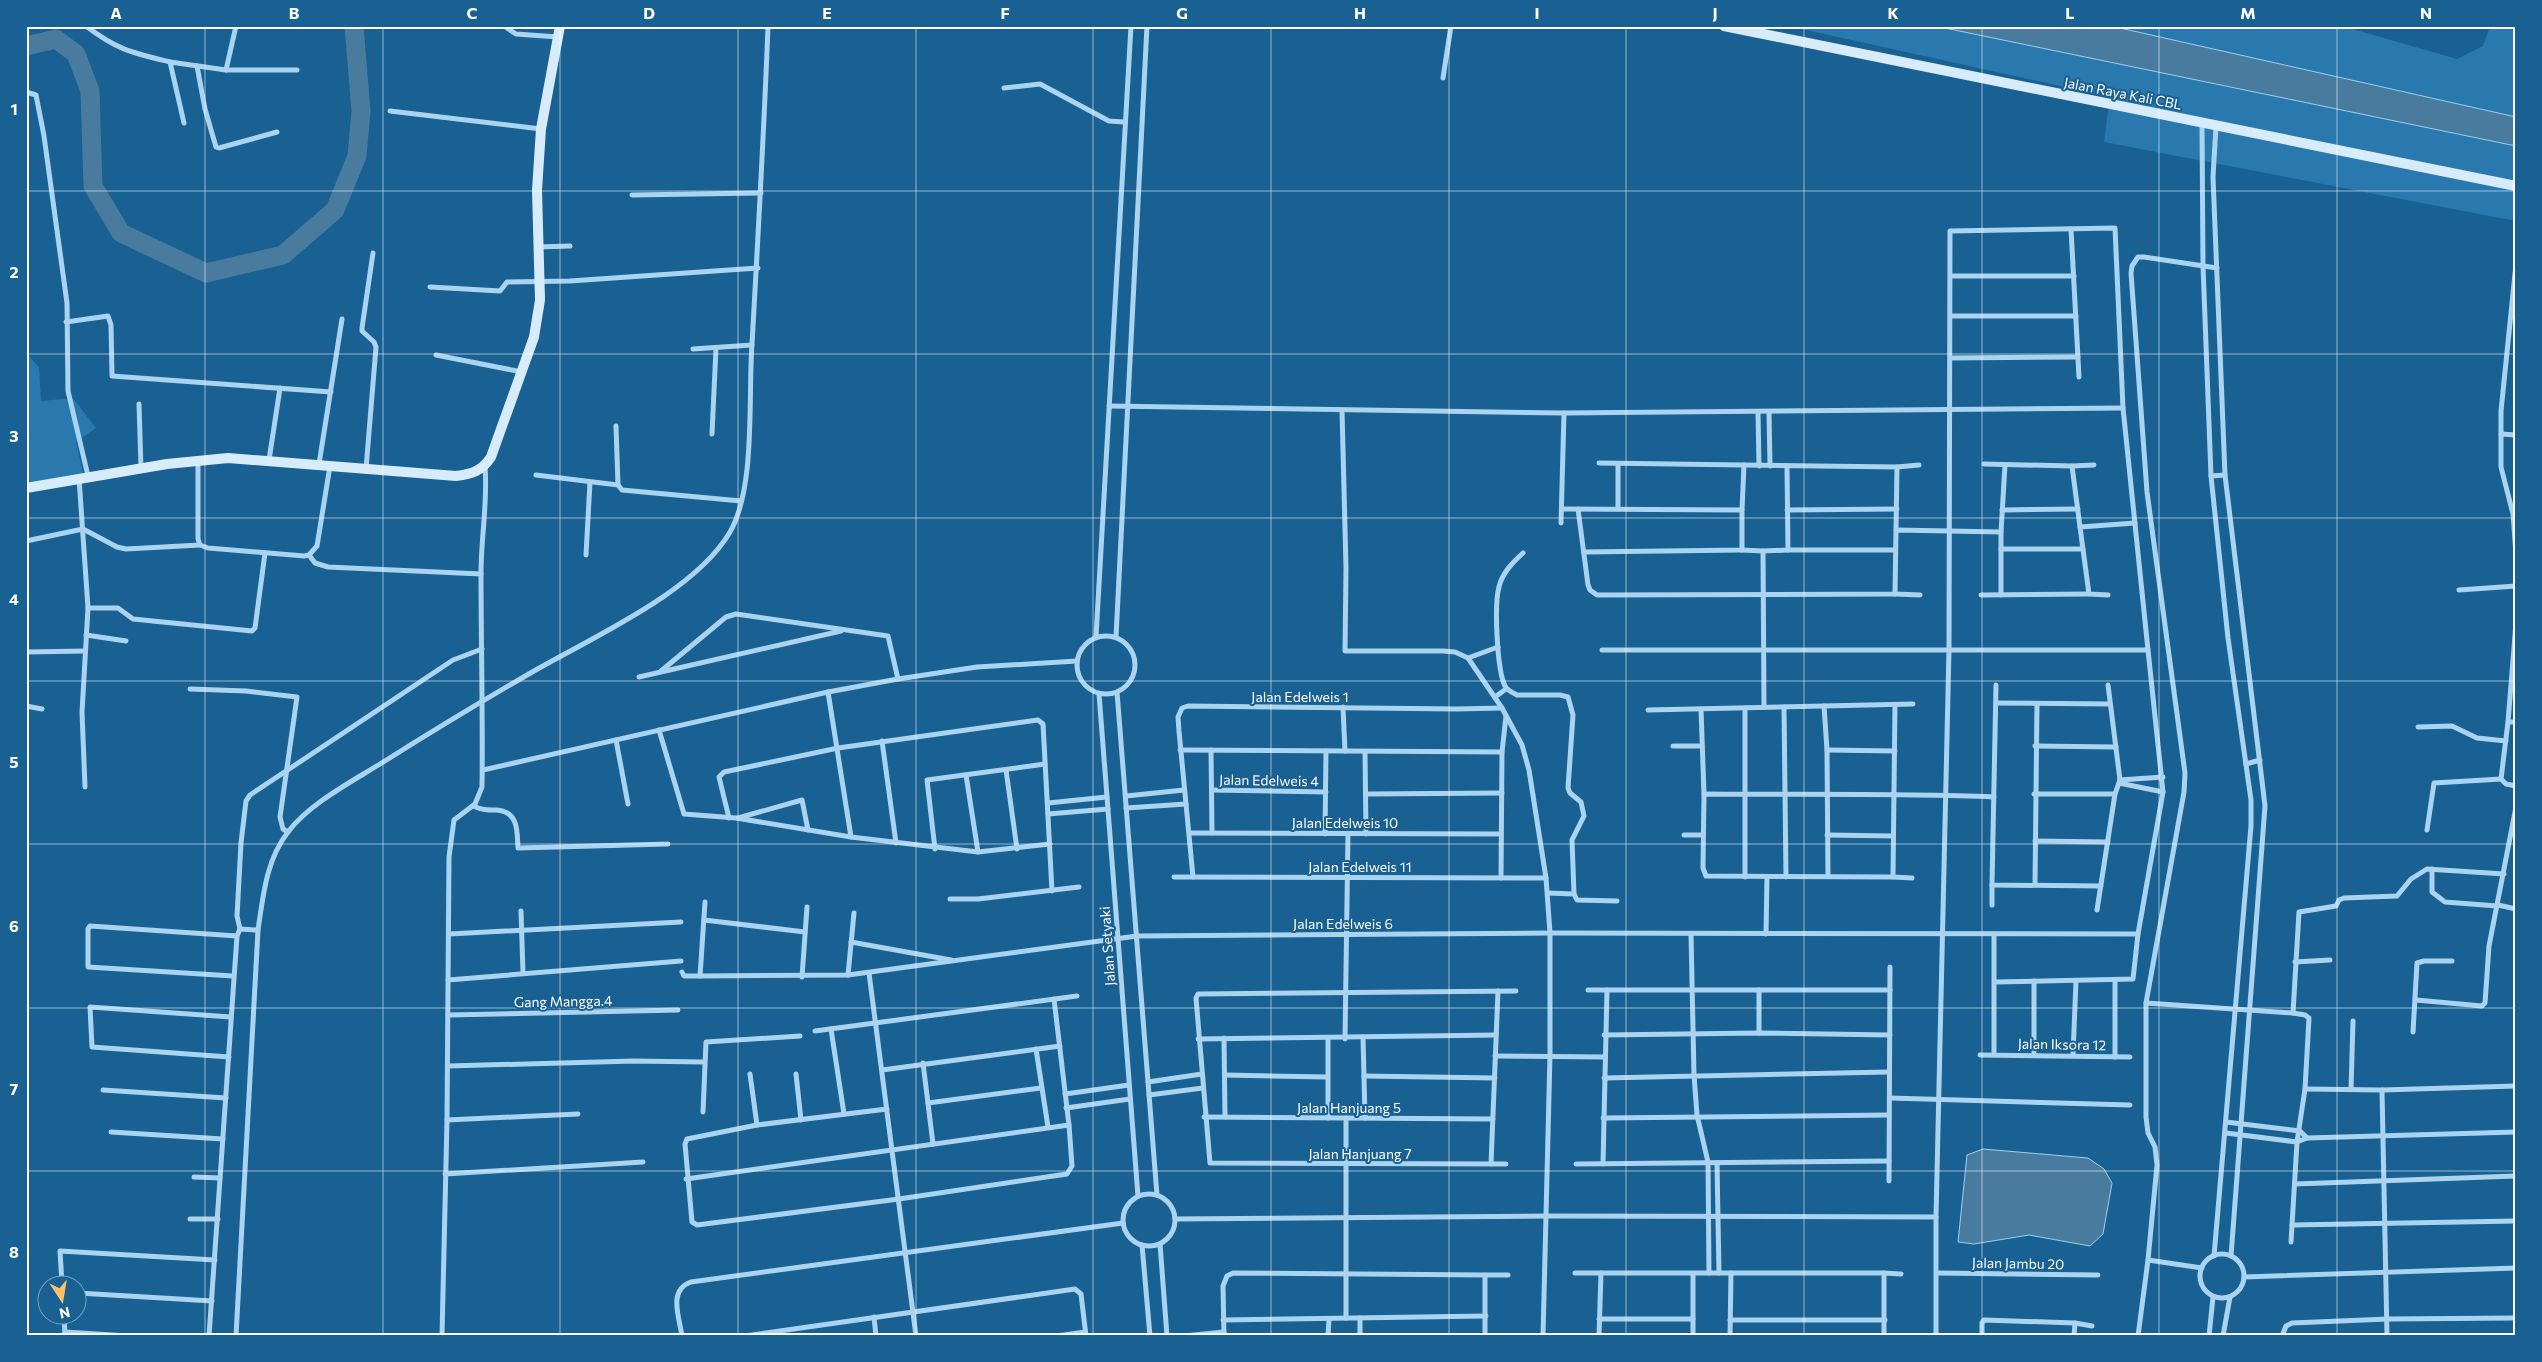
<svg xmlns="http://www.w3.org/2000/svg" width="2542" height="1362" viewBox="0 0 2542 1362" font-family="Commissioner,sans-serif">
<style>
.green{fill:#2979af}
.water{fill:#497b9e;stroke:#9cd0f2}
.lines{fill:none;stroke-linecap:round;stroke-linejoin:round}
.river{stroke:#497b9e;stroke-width:19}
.street{stroke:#aad3f0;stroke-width:5}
.secondary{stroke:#d7ecfb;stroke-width:10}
.grid{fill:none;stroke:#fff;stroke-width:1;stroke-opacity:0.55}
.labels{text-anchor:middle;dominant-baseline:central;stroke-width:4;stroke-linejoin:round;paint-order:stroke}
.street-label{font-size:14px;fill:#fff;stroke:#196093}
.neatline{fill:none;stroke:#fff;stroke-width:2}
.grid-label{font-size:16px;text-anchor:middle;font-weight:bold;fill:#fff}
</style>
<rect width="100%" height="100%" fill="#196093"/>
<g class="green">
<path d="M1788,26h147l581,120v75l-412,-79 6,-45z"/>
<path d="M2111,26h231l115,33 26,-13 7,-20h26v91z"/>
<path d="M26,353l13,14 2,34 32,-3 23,30 -20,14 8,34 -58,9z"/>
</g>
<g class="water">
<path d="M1935,26h176l405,91v29z"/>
<path d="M1983,1149l105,9 16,11 8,14 -9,51 -13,12 -61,-11 -55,9 -16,-2 9,-87z"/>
</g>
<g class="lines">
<path class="river" d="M26,46l30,-7 20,15 14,37 3,95 28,47 85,40 77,-18 52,-45 22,-54 4,-45 -7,-85"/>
<g class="street">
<path d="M86,26c31,24 47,27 84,36"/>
<path d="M504,26l12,8 42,3"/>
<path d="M197,66l8,43 11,38 3,1 58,-16"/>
<path d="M226,70l10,-44"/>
<path d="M1443,78l8,-52"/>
<path d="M1004,88l36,-4 69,37 15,1"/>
<path d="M26,92l10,3 8,41 23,167 1,88 20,85"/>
<path d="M390,111l151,18"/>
<path d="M184,123l-14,-61 56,8h71"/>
<path d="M2202,123l1,143 8,210 17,162 23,162v26l-37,430"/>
<path d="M2216,126l-3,51 12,298 40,331 -34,450"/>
<path d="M632,195l129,-2"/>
<path d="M2071,229l8,148"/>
<path d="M538,247l32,-1"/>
<path d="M2516,264l-15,147v56l12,47 3,40"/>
<path d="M1951,276h123"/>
<path d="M430,287l70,4 7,-9 63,-1 188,-13"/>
<path d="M1951,316h125"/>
<path d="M66,322l42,-6 3,9 1,51 219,16"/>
<path d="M693,349l59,-4"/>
<path d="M436,355l86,17"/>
<path d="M1951,358l127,-1"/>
<path d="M139,404l2,64"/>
<path d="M1109,406l455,7 559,-5"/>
<path d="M1342,410l4,158 -1,83h98l12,1 13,6 34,50 20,37 7,25 17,108 4,55v122l-7,281"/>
<path d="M1758,412l1,54"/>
<path d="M1769,412l1,54"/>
<path d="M616,426l2,59 4,5 119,11"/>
<path d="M712,434l4,-86"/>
<path d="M2501,434l15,1"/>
<path d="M198,460v79l2,6 8,3 96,8 5,-1 8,-9 13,-80"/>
<path d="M269,460l11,-72"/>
<path d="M1599,463l298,4 22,-2"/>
<path d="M319,464l23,-145"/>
<path d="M1984,464l88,2"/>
<path d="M366,469l10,-122 -2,-5 -12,-11v-3l11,-75"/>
<path d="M536,475l82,10"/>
<path d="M2211,476l14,-1"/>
<path d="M79,478l9,130 -6,104 3,75"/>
<path d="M1618,508v-44"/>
<path d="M1562,509l180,1v40l-158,2"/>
<path d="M1578,509l10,76 2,5 7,5 298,-1 1,-64 105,2"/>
<path d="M1742,510l2,-45"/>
<path d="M1787,510l110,-1"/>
<path d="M2002,510l76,-1"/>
<path d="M1561,523l3,-110"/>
<path d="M2080,527l-8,-61 22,-1"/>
<path d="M1896,530l1,-63"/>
<path d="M26,541l57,-12 34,18 9,2 74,-4"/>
<path d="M2001,549h82"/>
<path d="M1742,550l21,1 1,156"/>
<path d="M1788,550h107"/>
<path d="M1763,551l25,-1 -1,-84"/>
<path d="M1523,553c-10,9 -21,20 -24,34 -5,18 -2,83 6,99 3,5 8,7 12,9h43l8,2 5,18 -5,73 2,5 11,9 3,14 -12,24 2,54"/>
<path d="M309,555l6,8 13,4 153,7"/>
<path d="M586,555l4,-73"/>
<path d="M2459,590l57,-4"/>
<path d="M1895,594l25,1"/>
<path d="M1981,595l108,-1"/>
<path d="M2001,595v-63l4,-67"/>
<path d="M2108,595l-19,-1 -9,-67 55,-4"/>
<path d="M88,608h30l15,11 119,12 3,-3 10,-75"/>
<path d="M2516,623l-8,99 -7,57 5,5 10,2"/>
<path d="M86,635l40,6"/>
<circle cx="1106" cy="665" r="29"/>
<path d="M1096,637l35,-611"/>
<path d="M1116,637l31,-611"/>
<path d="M27,652l58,-1"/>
<path d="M1468,658l30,-11"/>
<path d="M661,671l65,-54 10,-3 152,22 10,43"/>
<path d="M639,677l202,-46"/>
<path d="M1996,685l-4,200 109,1"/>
<path d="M190,689l56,2 51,6 -17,120 3,12 5,3"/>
<path d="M828,692l23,145"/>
<path d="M1117,692l40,503"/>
<path d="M1099,694l39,502"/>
<path d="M1495,697l11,-8"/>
<path d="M1996,703l114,1"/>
<path d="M1895,705l-2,172 -187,-1 -3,-8 1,-74c97,1 194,-1 290,3"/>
<path d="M26,706l16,3"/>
<path d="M1824,706l3,44 1,126"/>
<path d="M1343,707l2,44"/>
<path d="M1784,707l2,170"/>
<path d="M1701,709l3,85"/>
<path d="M1648,710l265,-6"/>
<path d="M2508,722h8"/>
<path d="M2418,727l34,-1 25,12 29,3"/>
<path d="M659,730l25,84 52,4 115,19 127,15 72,-8"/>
<path d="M616,740l12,64"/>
<path d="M882,741l14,102"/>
<path d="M1673,746h29"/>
<path d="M2035,746l81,1"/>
<path d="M1180,750l322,2"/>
<path d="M1211,750l1,83"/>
<path d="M1827,750l68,1"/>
<path d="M1365,752l1,82"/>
<path d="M2246,764l14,-4"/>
<path d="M483,770l345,-78 70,-13 79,-12 100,-6"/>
<path d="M1006,770l11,79"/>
<path d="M966,775l12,77"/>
<path d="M2120,780l43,-3"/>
<path d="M2119,783l44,9"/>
<path d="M1212,790l114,2"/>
<path d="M1366,794l136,-1"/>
<path d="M2034,794h81"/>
<path d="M1126,796l58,-6"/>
<path d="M1048,803l59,-6"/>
<path d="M473,806c9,4 14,4 24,4 22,2 20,22 21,38l150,-4"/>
<path d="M1126,808l60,-4"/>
<path d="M1048,814l60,-5"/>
<path d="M729,818l-10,-41 5,-5 114,-24 200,-28 5,4 9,167"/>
<path d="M738,818l64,-18 6,30"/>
<path d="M2427,830l7,-47 67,-4"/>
<path d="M1190,833l311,1"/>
<path d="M1325,834l1,-83"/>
<path d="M1684,835h18"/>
<path d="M1827,835l66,1"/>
<path d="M2035,841l73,1"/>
<path d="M935,849l-8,-69 118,-16"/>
<path d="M2432,869v23l13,10 52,4"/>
<path d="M1174,877l372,1"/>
<path d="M1193,877l-14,-146 -1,-14 4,-9 6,-2 269,3 45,-1"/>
<path d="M1745,877v-169"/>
<path d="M1893,877l19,1"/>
<path d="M1501,878l1,-126 4,-36"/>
<path d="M2035,885l2,-181"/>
<path d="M1548,893l26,1 3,6 40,1"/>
<path d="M950,899h28l101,-12"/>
<path d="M1992,905v-20"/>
<path d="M2498,905l18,4"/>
<path d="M2097,910l18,-116 5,-14 -12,-95"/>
<path d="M521,911l2,62"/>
<path d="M704,920l101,12"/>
<path d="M240,929l-3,-13 4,-73 5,-42 4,-6 203,-135 29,-11"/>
<path d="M449,934l232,-12"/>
<path d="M1691,934l3,141 3,40 11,47 1,111"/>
<path d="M1766,934l1,-57"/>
<path d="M851,942l100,18"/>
<path d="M2295,962l35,-2"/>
<path d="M682,972l2,4h16l148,-1 289,-39 413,-3 588,1 25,-142 -15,-142h-546"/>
<path d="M869,973l47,363"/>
<path d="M848,975l6,-62"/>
<path d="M233,976l-145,-9v-38l2,-3 147,10"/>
<path d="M700,976l5,-74"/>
<path d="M802,977l5,-70"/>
<path d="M448,980l233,-19"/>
<path d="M1995,982l138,-3 5,-45"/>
<path d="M1588,990h302"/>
<path d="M1759,990v43"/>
<path d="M2416,1000l66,6 3,-3 4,-57 27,-139"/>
<path d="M2146,1003l38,-211 1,-19 -38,-281 -16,-219 1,-7 6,-9h6l73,11"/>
<path d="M2293,1013l6,-101 37,-6 3,-6 5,-2 53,-2 14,-17 16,-10 77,5"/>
<path d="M448,1015l230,-5"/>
<path d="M831,1029l13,85"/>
<path d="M815,1031l262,-35"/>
<path d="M2413,1032l4,-69 7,-2h28"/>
<path d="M1604,1035l155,-2 131,2"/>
<path d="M1363,1037l2,81"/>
<path d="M1224,1038l1,79"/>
<path d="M1328,1038v80"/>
<path d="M1198,1039l298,-4"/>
<path d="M1345,1039l3,-205"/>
<path d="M1036,1049l12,78"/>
<path d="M1994,1054v-120"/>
<path d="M1980,1055l150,2"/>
<path d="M2034,1055v-74"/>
<path d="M2073,1055l3,-74"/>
<path d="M1495,1056l109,1"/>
<path d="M229,1057l-137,-10 -2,-40 141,10"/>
<path d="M2115,1057v-77"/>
<path d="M923,1063l10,81"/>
<path d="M448,1066l186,-5 70,1"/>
<path d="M882,1070l178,-24"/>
<path d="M750,1074l7,51"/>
<path d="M796,1074l5,46"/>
<path d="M1225,1075l102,2"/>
<path d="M1364,1076l131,2"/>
<path d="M1604,1078l285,-6"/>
<path d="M1148,1082l54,-8"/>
<path d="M2305,1089l77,1 134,-4"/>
<path d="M2351,1089l2,-68"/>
<path d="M103,1090l123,8"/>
<path d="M2382,1090l5,246"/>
<path d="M1065,1094l64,-9"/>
<path d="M1149,1095l54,-7"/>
<path d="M1890,1098l240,7"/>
<path d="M928,1103l113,-15"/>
<path d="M1066,1108l64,-9"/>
<path d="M887,1109l-130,16 -70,14 -2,5 7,78 5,3 202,-26 168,-25 5,-8 -3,-41 -15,-126"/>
<path d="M703,1112l3,-70 94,-6"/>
<path d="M1204,1117l289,2"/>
<path d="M1346,1118v200"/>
<path d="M1603,1118l286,-3"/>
<path d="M447,1120l131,-6"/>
<path d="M2226,1122l74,9 7,7"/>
<path d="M111,1132l112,7"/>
<path d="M2226,1133l71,9 10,-4 209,-6"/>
<path d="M1717,1163l2,110"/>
<path d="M1491,1164l7,-173"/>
<path d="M1506,1164l-296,-1 -14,-165 2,-4 318,-3"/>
<path d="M1576,1164l313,-3"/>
<path d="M1603,1164l4,-174"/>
<path d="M445,1174l198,-12"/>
<path d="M194,1177l26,1"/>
<path d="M686,1179l383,-54"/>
<path d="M1889,1181l1,-214"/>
<path d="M2295,1184l221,-8"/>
<circle cx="1149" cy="1220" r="26"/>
<path d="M1936,1217l13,-567 1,-419 165,-3 8,180 25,242"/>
<path d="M190,1219h28"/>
<path d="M1175,1219l372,-3 389,1v119"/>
<path d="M2292,1225l224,-4"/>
<path d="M1160,1244l7,92"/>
<path d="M1142,1245l8,91"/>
<circle cx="2222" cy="1276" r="22"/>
<path d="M2148,1260l54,8"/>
<path d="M1575,1273h26"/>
<path d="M1884,1273l17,1"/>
<path d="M1938,1273l160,2"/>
<path d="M1485,1275h23"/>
<path d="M2244,1277l272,-9"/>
<path d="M62,1284l-2,-33 155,9"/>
<path d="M78,1293l134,8"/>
<path d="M64,1314l1,22"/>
<path d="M874,1317l2,19"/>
<path d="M1360,1318v18"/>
<path d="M1599,1319h94"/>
<path d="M1223,1320l263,-4"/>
<path d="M1730,1320h155"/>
<path d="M65,1332l63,4"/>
<path d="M209,1336l28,-400 3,-7 18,1"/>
<path d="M236,1336l22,-406c5,-33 8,-70 30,-98 21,-28 63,-50 92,-68 51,-32 102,-63 154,-93 59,-34 161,-79 196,-139 26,-45 18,-136 22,-188 6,-106 12,-212 16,-318"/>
<path d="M442,1336l5,-216 2,-263 5,-37 21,-16 7,-17c1,-71 -1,-143 -1,-214 0,-36 7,-72 4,-107"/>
<path d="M682,1336c-3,-20 -14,-46 9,-54l432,-59"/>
<path d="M745,1336l330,-47 6,5 5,42"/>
<path d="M1057,1336l28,-4"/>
<path d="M1184,1336l40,-4"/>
<path d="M1224,1336l-1,-50 4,-10 6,-3 252,2v61"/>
<path d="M1328,1336l1,-17"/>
<path d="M1599,1336l2,-63h283v63"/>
<path d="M1693,1336v-62"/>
<path d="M1730,1336l1,-63"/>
<path d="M1982,1336v-13l2,-3 91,3 17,3"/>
<path d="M2074,1336l1,-13"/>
<path d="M2138,1336l10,-76 9,-95 -2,-18 -7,-14 -2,-16v-114l147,10 12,2 4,3 -4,71 -8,53 -6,100"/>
<path d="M2209,1336l4,-39"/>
<path d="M2223,1336l7,-39"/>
<path d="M2282,1336l4,-10 6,-3 96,-4 128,-1"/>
</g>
<g class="secondary">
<path d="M1724,26l792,160"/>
<path d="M26,488l141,-24 61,-6 228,18c16,-2 26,-5 35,-19l43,-120 6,-37 -3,-110 4,-61 19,-103"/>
</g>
</g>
<path class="grid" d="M205,26v1310M383,26v1310M560,26v1310M738,26v1310M916,26v1310M1093,26v1310M1271,26v1310M1449,26v1310M1626,26v1310M1804,26v1310M1982,26v1310M2159,26v1310M2337,26v1310M26,191h2490M26,354h2490M26,518h2490M26,681h2490M26,844h2490M26,1008h2490M26,1171h2490"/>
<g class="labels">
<g class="street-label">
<text transform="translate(2123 93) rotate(11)">Jalan Raya Kali CBL</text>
<text x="1300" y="696">Jalan Edelweis 1</text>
<text transform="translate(1269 780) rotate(1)">Jalan Edelweis 4</text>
<text x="1345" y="822">Jalan Edelweis 10</text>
<text x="1360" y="866">Jalan Edelweis 11</text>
<text x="1343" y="923">Jalan Edelweis 6</text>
<text transform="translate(1107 946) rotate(-94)">Jalan Setyaki</text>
<text transform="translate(563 1001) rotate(-1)">Gang Mangga.4</text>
<text transform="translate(2062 1044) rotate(1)">Jalan Iksora 12</text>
<text x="1349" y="1107">Jalan Hanjuang 5</text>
<text x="1360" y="1153">Jalan Hanjuang 7</text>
<text transform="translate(2018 1263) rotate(1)">Jalan Jambu 20</text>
</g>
</g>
<rect width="2542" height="1362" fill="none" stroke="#196093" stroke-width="55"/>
<g transform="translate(62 1300) rotate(168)"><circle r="24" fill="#196093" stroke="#75a0be"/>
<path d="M0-4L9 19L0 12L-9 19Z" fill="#ffbe68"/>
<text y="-8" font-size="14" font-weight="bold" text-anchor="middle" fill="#ffffff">N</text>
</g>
<rect x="28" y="28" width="2486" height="1306" class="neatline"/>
<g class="grid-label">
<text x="116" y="19">A</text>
<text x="294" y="19">B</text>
<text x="472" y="19">C</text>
<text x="649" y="19">D</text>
<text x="827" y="19">E</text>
<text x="1005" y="19">F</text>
<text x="1182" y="19">G</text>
<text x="1360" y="19">H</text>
<text x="1537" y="19">I</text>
<text x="1715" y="19">J</text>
<text x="1893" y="19">K</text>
<text x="2070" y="19">L</text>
<text x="2248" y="19">M</text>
<text x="2426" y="19">N</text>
<text x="14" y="115">1</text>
<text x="14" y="278">2</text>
<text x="14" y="442">3</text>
<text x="14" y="605">4</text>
<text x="14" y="768">5</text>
<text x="14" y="932">6</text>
<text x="14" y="1095">7</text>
<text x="14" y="1258">8</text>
</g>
</svg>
